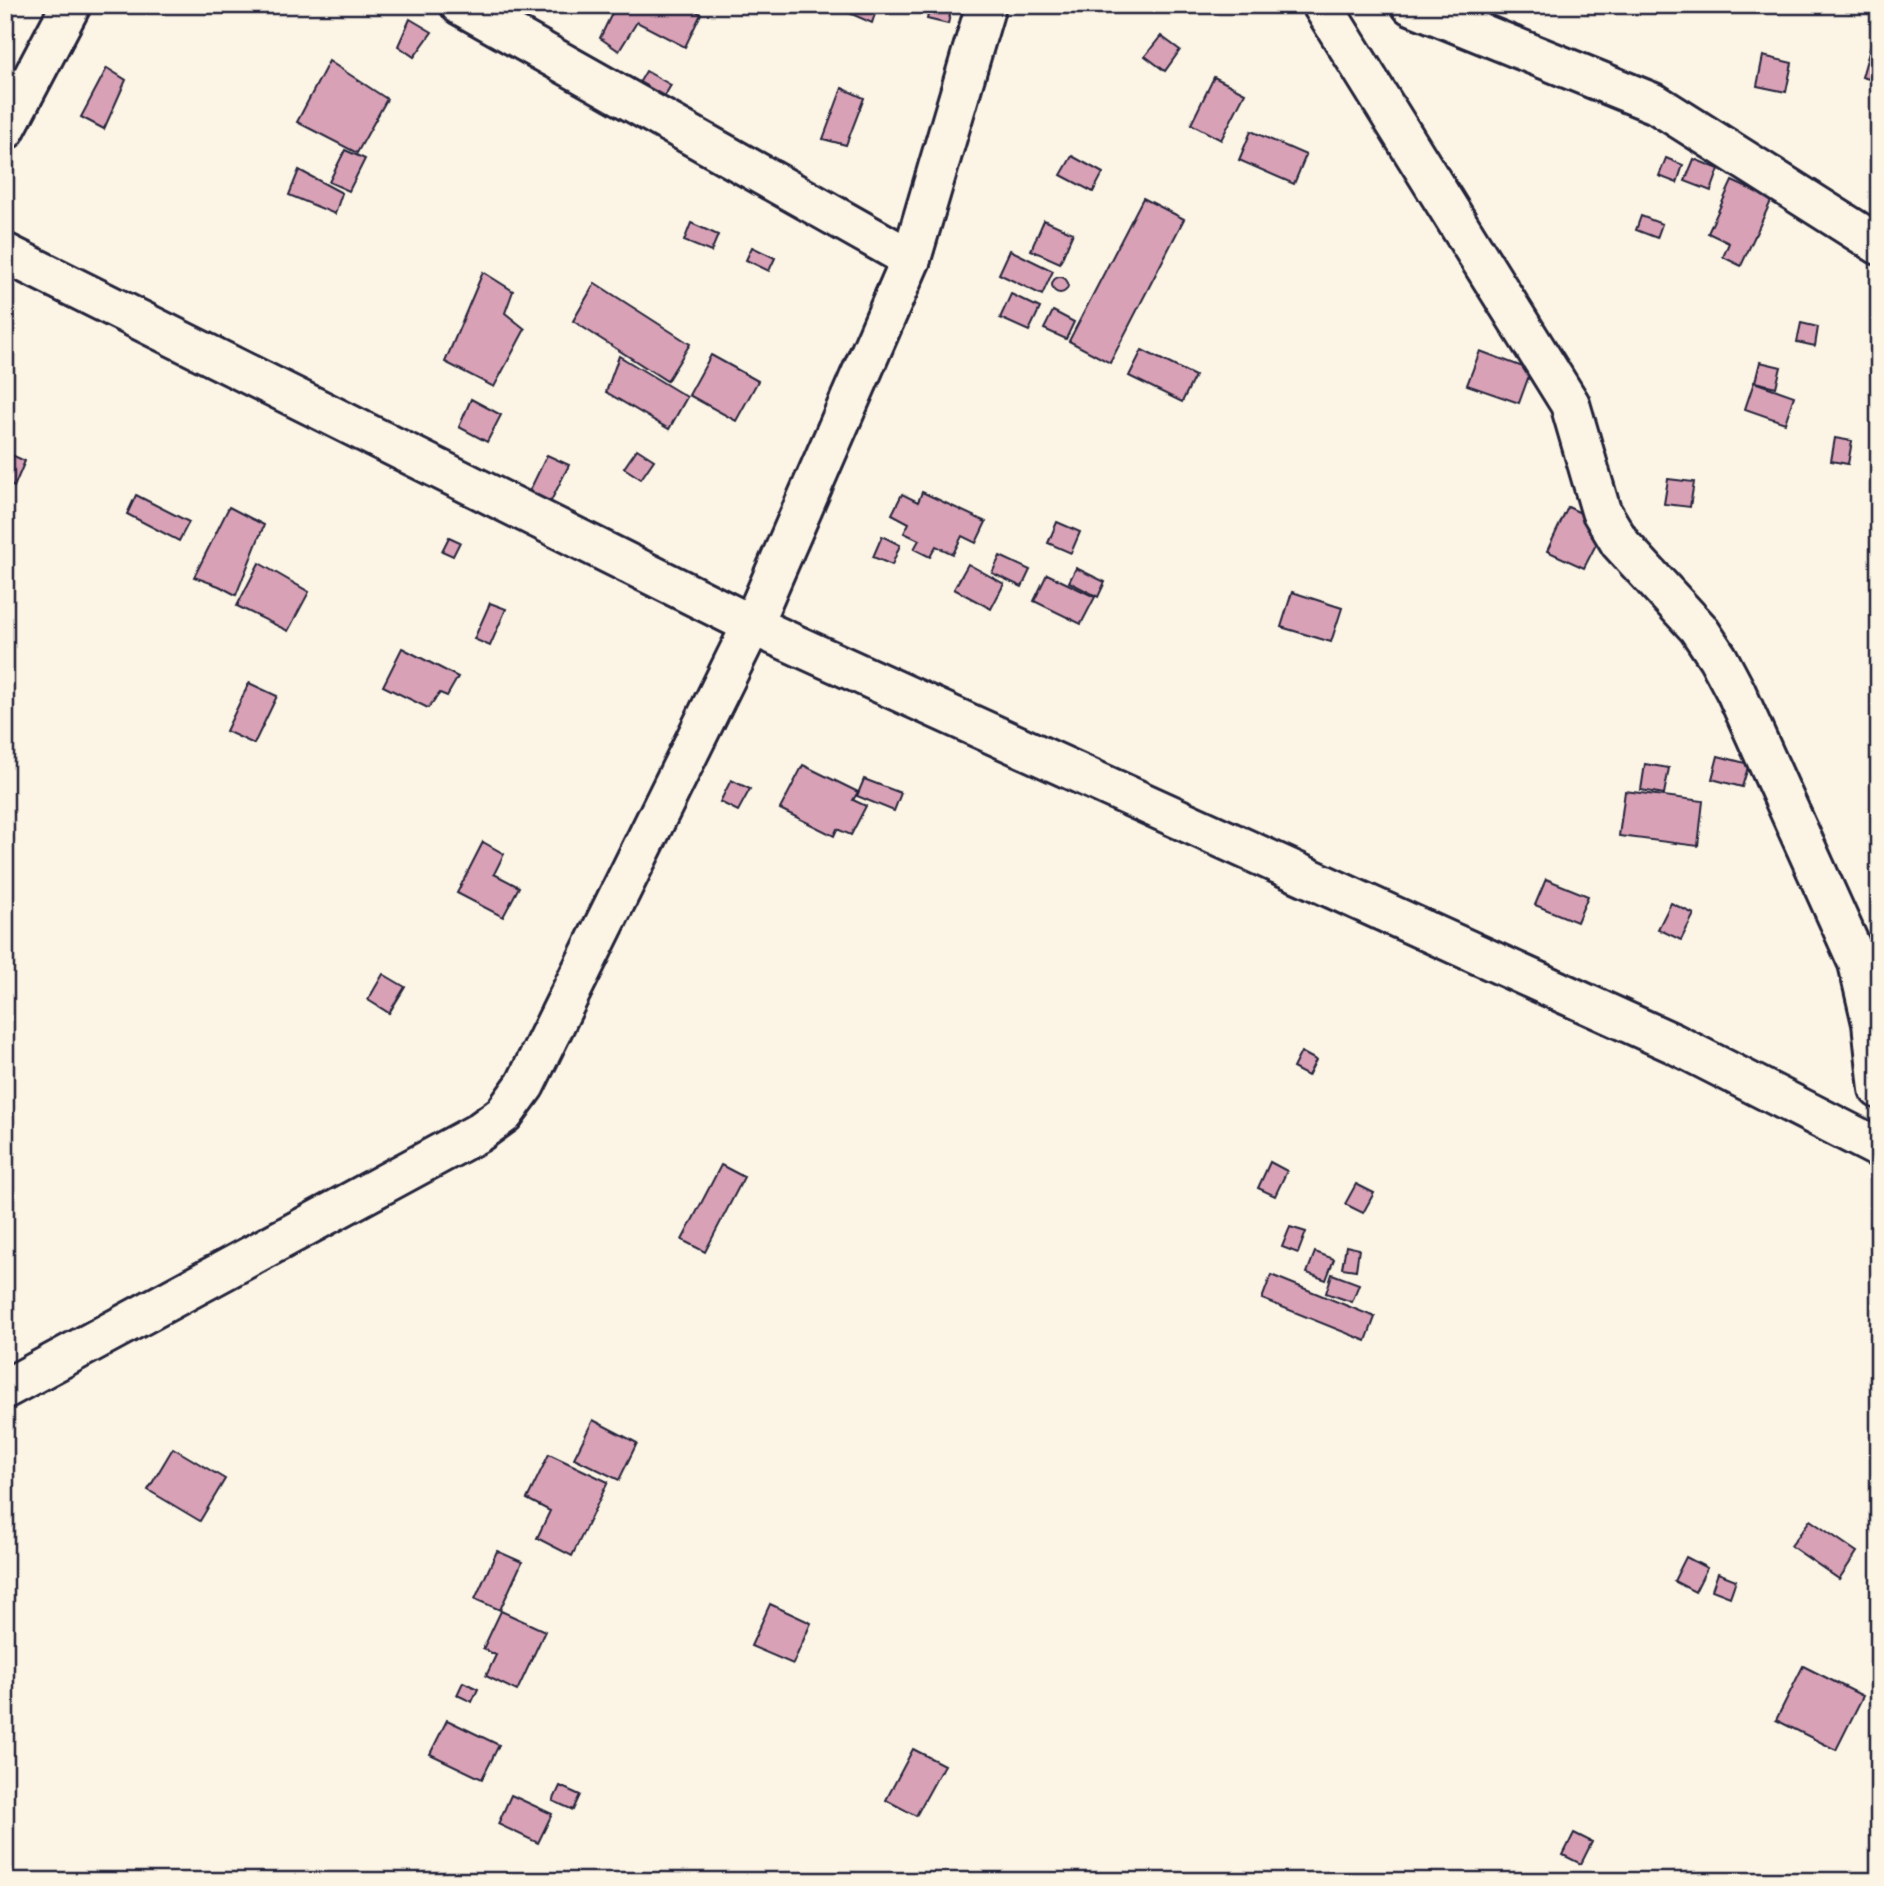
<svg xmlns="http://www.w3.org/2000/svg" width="1884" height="1886" viewBox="0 0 1884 1886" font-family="Itim,sans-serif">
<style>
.building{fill:#d8a1b5;stroke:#22223b;stroke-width:2}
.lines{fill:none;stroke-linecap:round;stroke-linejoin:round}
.minor-casing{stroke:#22223b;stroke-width:44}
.minor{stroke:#fcf5e5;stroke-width:38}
</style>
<rect width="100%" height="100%" fill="#fcf5e5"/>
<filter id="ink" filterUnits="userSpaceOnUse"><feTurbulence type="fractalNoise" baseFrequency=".0143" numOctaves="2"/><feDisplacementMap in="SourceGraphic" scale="14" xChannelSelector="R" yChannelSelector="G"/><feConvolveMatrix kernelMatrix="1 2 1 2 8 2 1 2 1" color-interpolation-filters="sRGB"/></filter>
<g filter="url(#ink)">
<g class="building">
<path d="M616,5h69l16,9 -16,33 -48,-25 -18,29 -19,-13z"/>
<path d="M831,5h47l-6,18z"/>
<path d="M930,5h22l-4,19 -21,-5z"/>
<path d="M410,19l22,13 -18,25 -16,-11z"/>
<path d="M1875,31l4,1v50l-17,-5z"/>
<path d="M1161,36l19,14 -15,21 -20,-15z"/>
<path d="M1763,56l29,7 -6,29 -29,-6z"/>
<path d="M329,61l58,38 -30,54 -60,-31z"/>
<path d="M107,68l19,12 -22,49 -23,-12z"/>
<path d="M646,71l25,14 -10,17 -26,-12z"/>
<path d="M1214,77l31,16 -24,47 -30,-16z"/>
<path d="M842,88l22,10 -18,47 -23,-6z"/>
<path d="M1251,131l55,24 -12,29 -55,-24z"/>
<path d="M345,150l20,9 -16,32 -20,-9z"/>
<path d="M1072,156l31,17 -10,19 -32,-17z"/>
<path d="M1666,158l17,7 -6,18 -18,-7z"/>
<path d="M1694,159l25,10 -8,22 -26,-10z"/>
<path d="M299,170l43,23 -7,21 -46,-19z"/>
<path d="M1732,181l40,18 -31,67 -18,-9 6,-14 -21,-10z"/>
<path d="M1143,198l41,21 -74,144 -41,-22z"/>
<path d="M1641,216l21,8 -5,14 -21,-8z"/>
<path d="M1044,220l29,13 -13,30 -29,-13z"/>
<path d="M691,223l27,12 -7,17 -27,-11z"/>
<path d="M752,247l23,11 -6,13 -23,-11z"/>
<path d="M1010,250l43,21 -11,24 -43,-21z"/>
<path d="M483,272l30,19 -8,22 20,16 -31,58 -49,-25z"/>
<circle cx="1060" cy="285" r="8"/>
<path d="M595,283l95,61 -23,37 -94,-60z"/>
<path d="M1011,294l29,14 -11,23 -29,-13z"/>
<path d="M1053,311l21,11 -8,17 -22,-10z"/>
<path d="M1801,323l17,4 -3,19 -18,-4z"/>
<path d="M1142,350l53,26 -13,26 -53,-26z"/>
<path d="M1480,351l51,19 -12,33 -52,-18z"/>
<path d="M711,355l47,26 -22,40 -47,-26z"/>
<path d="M619,356l68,41 -18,32 -63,-37z"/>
<path d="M1760,362l21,5 -5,20 -21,-5z"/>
<path d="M1754,382l40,14 -9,27 -40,-14z"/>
<path d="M471,399l30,16 -14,27 -28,-15z"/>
<path d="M1835,438l17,3 -4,23 -17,-3z"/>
<path d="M637,449l17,11 -13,19 -17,-11z"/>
<path d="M5,452l20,9 -11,26 -9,-6z"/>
<path d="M547,455l22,10 -20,40 -21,-11z"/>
<path d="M1668,479l26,3 -4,25 -26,-3z"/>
<path d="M922,492l64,30 -10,21 -14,-7 -9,18 -17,-8 -6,11 -16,-8 5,-9 -15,-7 5,-10 -17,-9 10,-20 16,8z"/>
<path d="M136,495l53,27 -10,19 -52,-27z"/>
<path d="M229,507l35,18 -28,70 -17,-9 -25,-9z"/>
<path d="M1568,507l38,18 -22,43 -37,-17z"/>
<path d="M1057,522l23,10 -9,21 -23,-10z"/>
<path d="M882,536l18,9 -8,20 -19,-8z"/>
<path d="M449,537l11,5 -7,14 -11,-5z"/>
<path d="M1000,556l30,14 -8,17 -30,-14z"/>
<path d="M259,563l50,29 -21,39 -51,-25z"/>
<path d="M968,564l36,20 -13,25 -37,-20z"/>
<path d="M1076,568l29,14 -7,15 -29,-15z"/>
<path d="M1047,574l48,23 -14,27 -47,-23z"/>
<path d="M1292,592l50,16 -11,34 -50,-15z"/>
<path d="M490,603l16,6 -16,37 -16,-7z"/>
<path d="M402,648l56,29 -11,19 -7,-3 -12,15 -45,-22z"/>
<path d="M249,683l28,13 -23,48 -28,-13z"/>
<path d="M1718,756l31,8 -7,23 -30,-8z"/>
<path d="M1645,764l24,4 -5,26 -23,-4z"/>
<path d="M803,765l55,27 -5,8 13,6 -15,29 -14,-6 -3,7 -54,-27z"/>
<path d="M864,779l37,14 -7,18 -37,-15z"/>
<path d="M731,780l19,9 -12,22 -18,-9z"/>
<path d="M1625,791l78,10 -5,45 -79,-10z"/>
<path d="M483,842l21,12 -10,20 25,13 -16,30 -46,-24z"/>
<path d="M1546,879l42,17 -11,26 -42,-17z"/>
<path d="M1671,903l23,11 -13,26 -23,-11z"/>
<path d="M383,974l22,13 -16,26 -21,-13z"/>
<path d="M1301,1052l15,8 -8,16 -15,-8z"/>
<path d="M1270,1162l17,9 -12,25 -17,-8z"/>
<path d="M721,1165l23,12 -39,75 -23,-12z"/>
<path d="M1356,1184l18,9 -11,20 -18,-9z"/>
<path d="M1290,1227l16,5 -8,21 -16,-6z"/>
<path d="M1346,1246l13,3 -3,21 -14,-2z"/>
<path d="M1315,1252l19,7 -8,21 -19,-7z"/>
<path d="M1332,1274l27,10 -7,18 -26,-9z"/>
<path d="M1271,1275l104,42 -9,24 -104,-42z"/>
<path d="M593,1420l44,23 -18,37 -45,-22z"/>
<path d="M173,1448l52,31 -25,42 -52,-31z"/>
<path d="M549,1454l59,28 -36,74 -35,-18 13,-27 -23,-12z"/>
<path d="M1810,1520l47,32 -18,27 -48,-33z"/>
<path d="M497,1551l25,11 -22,48 -25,-11z"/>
<path d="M1686,1557l21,11 -12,24 -21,-11z"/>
<path d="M1718,1573l18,7 -6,17 -18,-7z"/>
<path d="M770,1604l41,19 -18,41 -42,-18z"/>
<path d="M501,1611l44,20 -28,60 -31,-15 10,-21 -13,-6z"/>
<path d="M1803,1666l60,30 -27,54 -60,-30z"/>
<path d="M463,1682l15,7 -6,13 -15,-7z"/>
<path d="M447,1720l52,25 -17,34 -52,-25z"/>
<path d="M913,1749l31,16 -28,51 -30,-16z"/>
<path d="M560,1786l20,9 -7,15 -20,-9z"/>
<path d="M511,1795l41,19 -14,29 -40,-19z"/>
<path d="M1574,1833l18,9 -11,22 -18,-9z"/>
</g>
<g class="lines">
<g class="minor-casing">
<g id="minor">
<path d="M460,5l451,254"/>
<path d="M1322,5l248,399 31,107 19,32 78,85 20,30 18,34 122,271 14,60 7,66"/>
<path d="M1411,5l245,99 223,141"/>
<path d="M5,130l66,-125"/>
<path d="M5,253l747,372 921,418 206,105"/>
<path d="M5,1389l473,-256 26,-19 21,-29 227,-460 159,-366 75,-254"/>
</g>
</g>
<use href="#minor" class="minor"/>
</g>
</g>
<rect width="1884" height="1886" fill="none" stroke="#fcf5e5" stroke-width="28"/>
<rect x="14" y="14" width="1856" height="1858" fill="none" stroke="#22223b" stroke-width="2.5" filter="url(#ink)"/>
</svg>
